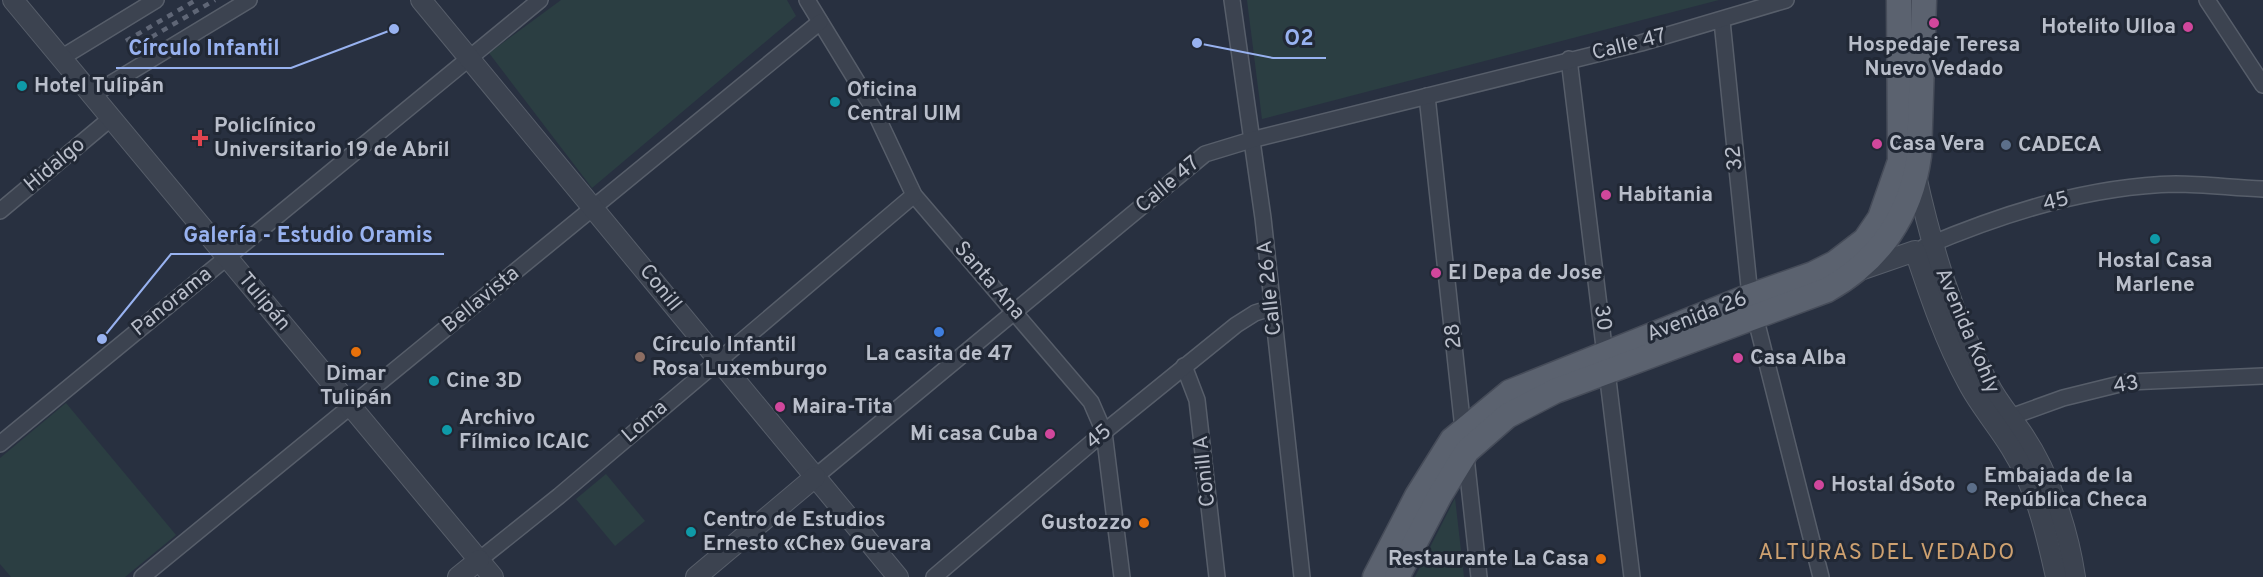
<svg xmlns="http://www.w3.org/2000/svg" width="2263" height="577" viewBox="0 0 2263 577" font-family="Overpass,sans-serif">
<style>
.green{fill:#2b3e42}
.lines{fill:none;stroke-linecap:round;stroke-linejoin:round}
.minor-casing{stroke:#575e6a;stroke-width:18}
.tertiary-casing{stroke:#575e6a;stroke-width:22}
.primary-casing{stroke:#464c59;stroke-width:27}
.minor{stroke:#3c4350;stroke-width:15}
.tertiary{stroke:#3c4350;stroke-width:20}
.primary{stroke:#5b626f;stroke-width:24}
.rail{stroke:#5f6676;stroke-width:4.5;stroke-dasharray:6 6;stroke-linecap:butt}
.hotel-dot{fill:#d1479c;stroke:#212835;stroke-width:2}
.culture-dot{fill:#0f9aa8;stroke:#212835;stroke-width:2}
.health-dot{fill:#e0444e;stroke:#212835;stroke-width:2}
.service-dot{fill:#5c6f8a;stroke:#212835;stroke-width:2}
.shop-dot{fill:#3f7fe0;stroke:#212835;stroke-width:2}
.food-dot{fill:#e8710a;stroke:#212835;stroke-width:2}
.education-dot{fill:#8d6e63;stroke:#212835;stroke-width:2}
.labels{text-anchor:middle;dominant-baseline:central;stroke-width:6;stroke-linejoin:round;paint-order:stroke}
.poi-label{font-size:21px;font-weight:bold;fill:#b9beca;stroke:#212835;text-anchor:start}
.street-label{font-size:21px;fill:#b9beca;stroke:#212835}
.neighbourhood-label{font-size:22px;letter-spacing:1.5px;fill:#cea170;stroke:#212835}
.leader{fill:none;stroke:#98b2f0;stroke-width:2}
.callout-dot{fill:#98b2f0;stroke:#212835;stroke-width:2}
.callout-label{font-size:22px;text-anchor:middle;font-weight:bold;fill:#98b2f0;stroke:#212835;stroke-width:6;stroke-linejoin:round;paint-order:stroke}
</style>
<rect width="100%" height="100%" fill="#283040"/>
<g class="green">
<path d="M561,0h226l9,16 -204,172 -103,-135z"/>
<path d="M1247,0h472l-457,119z"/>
<path d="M66,403l110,132 -51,42h-114l-11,-13v-106z"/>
<path d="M606,474l39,47 -30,25 -39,-47z"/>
<path d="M1455,498l9,79h-49z"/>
</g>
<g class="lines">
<g class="minor-casing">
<g id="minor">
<path d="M807,0l66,108 41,87 177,207 13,30 18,145"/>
<path d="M1232,0l31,218 39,359"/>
<path d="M2207,0l56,85"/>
<path d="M1722,21l28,275"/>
<path d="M61,58l95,-58"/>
<path d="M1569,59l63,518"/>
<path d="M92,95l157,-95"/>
<path d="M1427,96l52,481"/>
<path d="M0,211l110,-92"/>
<path d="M1924,247c80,-34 165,-61 252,-63 29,0 58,4 87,5"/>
<path d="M1755,316l66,261"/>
<path d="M1184,366l13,34 20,177"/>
<path d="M2002,420l61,-22 65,-16 135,-6"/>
<path d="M0,444l540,-444"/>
<path d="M815,477l390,-323 46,-14 390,-97 145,-43"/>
<path d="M479,560l80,-64 355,-301"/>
<path d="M142,577l678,-555"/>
<path d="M934,577l170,-145 132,-107 19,-12 16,-5"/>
</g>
</g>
<g class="tertiary-casing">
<g id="tertiary">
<path d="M13,0l480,577"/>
<path d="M421,0l477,577"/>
<path d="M1916,176c16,72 37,142 72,207 10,20 24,35 36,53 26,39 44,94 51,141"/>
<path d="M1860,270l55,-19c15,45 30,90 53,132 12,23 29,42 43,65 25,40 35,84 45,129"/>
<path d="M458,577l21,-17"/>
<path d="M696,577l119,-100"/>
</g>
</g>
<g class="primary-casing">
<g id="primary">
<path d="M1375,577l42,-81 35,-56 58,-48 240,-96 63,-22 22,-11 30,-23 15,-22 20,-57 -1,-161"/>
<path d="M1397,577l43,-82 27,-44 40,-35 48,-25 272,-101c52,-29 84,-75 92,-134l5,-156"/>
</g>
</g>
<use href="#minor" class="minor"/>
<use href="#tertiary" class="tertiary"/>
<use href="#primary" class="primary"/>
<g class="rail">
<path d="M126,41l70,-41"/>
<path d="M131,49l84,-49"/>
</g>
</g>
<g class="hotel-dot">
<circle cx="1934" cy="23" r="6"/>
<circle cx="2188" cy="27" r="6"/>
<circle cx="1877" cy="144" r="6"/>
<circle cx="1606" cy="195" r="6"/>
<circle cx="1436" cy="273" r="6"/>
<circle cx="1738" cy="358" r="6"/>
<circle cx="780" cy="407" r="6"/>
<circle cx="1050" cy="434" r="6"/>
<circle cx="1819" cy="485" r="6"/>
</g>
<g class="culture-dot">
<circle cx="22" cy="86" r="6"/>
<circle cx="835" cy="102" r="6"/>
<circle cx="2155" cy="239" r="6"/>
<circle cx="434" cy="381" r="6"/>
<circle cx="447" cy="430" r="6"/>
<circle cx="691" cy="532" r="6"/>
</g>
<path class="health-dot" d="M197 129h6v6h6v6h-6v6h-6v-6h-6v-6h6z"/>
<g class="service-dot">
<circle cx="2006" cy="145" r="6"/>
<circle cx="1972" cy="488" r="6"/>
</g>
<circle class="shop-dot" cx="939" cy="332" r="6"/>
<g class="food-dot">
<circle cx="356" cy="352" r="6"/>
<circle cx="1144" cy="523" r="6"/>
<circle cx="1601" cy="559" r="6"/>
</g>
<circle class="education-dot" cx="640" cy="357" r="6"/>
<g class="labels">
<g class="poi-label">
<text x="2176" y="27" text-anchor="end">Hotelito Ulloa</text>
<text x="1934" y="45" text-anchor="middle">Hospedaje Teresa<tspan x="1934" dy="24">Nuevo Vedado</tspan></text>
<text x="34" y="86">Hotel Tulipán</text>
<text x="847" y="90">Oficina<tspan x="847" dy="24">Central UIM</tspan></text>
<text x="214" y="126">Policlínico<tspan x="214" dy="24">Universitario 19 de Abril</tspan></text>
<text x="1889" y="144">Casa Vera</text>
<text x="2018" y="145">CADECA</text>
<text x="1618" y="195">Habitania</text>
<text x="2155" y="261" text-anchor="middle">Hostal Casa<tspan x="2155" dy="24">Marlene</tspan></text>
<text x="1448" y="273">El Depa de Jose</text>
<text x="652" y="345">Círculo Infantil<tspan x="652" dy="24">Rosa Luxemburgo</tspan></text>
<text x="939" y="354" text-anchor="middle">La casita de 47</text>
<text x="1750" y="358">Casa Alba</text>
<text x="356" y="374" text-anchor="middle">Dimar<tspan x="356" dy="24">Tulipán</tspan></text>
<text x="446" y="381">Cine 3D</text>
<text x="792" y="407">Maira-Tita</text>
<text x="459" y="418">Archivo<tspan x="459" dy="24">Fílmico ICAIC</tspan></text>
<text x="1038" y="434" text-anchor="end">Mi casa Cuba</text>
<text x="1984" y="476">Embajada de la<tspan x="1984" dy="24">República Checa</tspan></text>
<text x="1831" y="485">Hostal d´Soto</text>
<text x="703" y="520">Centro de Estudios<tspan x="703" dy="24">Ernesto «Che» Guevara</tspan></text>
<text x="1132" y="523" text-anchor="end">Gustozzo</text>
<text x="1589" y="559" text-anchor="end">Restaurante La Casa</text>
</g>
<g class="street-label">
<text transform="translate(1629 45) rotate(-14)">Calle 47</text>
<text transform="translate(1735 158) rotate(-96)">32</text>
<text transform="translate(55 165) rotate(-40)">Hidalgo</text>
<text transform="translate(1168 185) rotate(-40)">Calle 47</text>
<text transform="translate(2056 202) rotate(-14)">45</text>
<text transform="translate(989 281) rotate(49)">Santa Ana</text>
<text transform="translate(660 288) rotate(51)">Conill</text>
<text transform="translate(1270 288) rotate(-96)">Calle 26 A</text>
<text transform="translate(481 300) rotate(-39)">Bellavista</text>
<text transform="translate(172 302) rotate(-39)">Panorama</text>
<text transform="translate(264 302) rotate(50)">Tulipán</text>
<text transform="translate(1697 317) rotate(-21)">Avenida 26</text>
<text transform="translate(1602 318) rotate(83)">30</text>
<text transform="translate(1967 331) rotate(67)">Avenida Kohly</text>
<text transform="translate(1454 336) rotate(-96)">28</text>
<text transform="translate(2126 385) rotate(-9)">43</text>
<text transform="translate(645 422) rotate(-41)">Loma</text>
<text transform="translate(1099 437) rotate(-40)">45</text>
<text transform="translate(1205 471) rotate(-96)">Conill A</text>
</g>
<g class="neighbourhood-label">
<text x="1887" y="553">ALTURAS DEL VEDADO</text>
</g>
</g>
<path class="leader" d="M1197 43L1273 58H1326M394 29L291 68H116M102 339L171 254H444"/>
<g class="callout-dot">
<circle cx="1197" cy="43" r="6"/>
<circle cx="394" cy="29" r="6"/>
<circle cx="102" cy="339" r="6"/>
</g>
<g class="callout-label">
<text x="1299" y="45">O2</text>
<text x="204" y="55">Círculo Infantil</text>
<text x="308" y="242">Galería - Estudio Oramis</text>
</g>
</svg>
